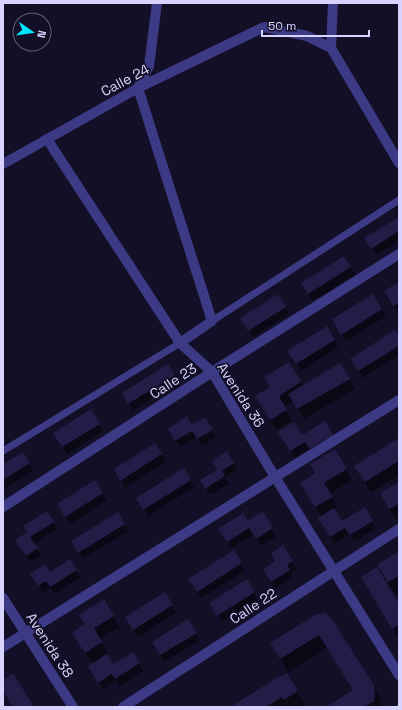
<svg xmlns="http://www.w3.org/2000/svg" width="402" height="710" viewBox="0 0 402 710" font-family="'Space Grotesk',sans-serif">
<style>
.shadow{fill:#0007}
.building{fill:#241b47}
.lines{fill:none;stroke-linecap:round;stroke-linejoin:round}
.path{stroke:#2fb8b0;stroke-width:2.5;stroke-dasharray:2 3;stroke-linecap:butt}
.service{stroke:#3d3a85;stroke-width:7}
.minor{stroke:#3d3a85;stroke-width:10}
.tertiary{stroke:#3d3a85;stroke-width:10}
.labels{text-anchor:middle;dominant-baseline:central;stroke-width:3.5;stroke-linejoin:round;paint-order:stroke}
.street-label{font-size:14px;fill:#d9d4ff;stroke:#130f26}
</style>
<rect width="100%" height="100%" fill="#130f26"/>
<g class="shadow">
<path d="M399,218v23l-23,14 -10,-16z"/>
<path d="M344,257l11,17 -42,27 -11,-17z"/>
<path d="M399,284v28l-1,1 -12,-21z"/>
<path d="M373,295l13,21 -40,25 -12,-21z"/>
<path d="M278,296l11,18 -36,23 -11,-19z"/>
<path d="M327,328l11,19 -37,24 -12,-20z"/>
<path d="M399,338v17l-37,23 -11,-19z"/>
<path d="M289,364l14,22 37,-22 15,25 -51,30 -11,-18 -9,6 8,14 -16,9 -20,-34 15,-9z"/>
<path d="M168,365l10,17 -45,28 -10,-16z"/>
<path d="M90,411l13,20 -36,23 -13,-21z"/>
<path d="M204,418l12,19 -14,9 -5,-9 -17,10 -11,-18 23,-3z"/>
<path d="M324,422l12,20 -22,13 -4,-7 -15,10 -16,-26 23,4z"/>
<path d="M399,439v36l-28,17 -15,-26z"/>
<path d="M155,444l11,18 -41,25 -10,-17z"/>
<path d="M334,450l18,30 -22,14 8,13 -4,2 8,13 22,-14 12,20 -22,13 -4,-7 -15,10 -15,-26 2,-1 -20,-34 15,-9z"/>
<path d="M22,453l11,18 -30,18v-24z"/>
<path d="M227,453l10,17 -12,8 4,6 -19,11 -9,-14 17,-11z"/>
<path d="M183,470l11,17 -46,29 -11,-18z"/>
<path d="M95,481l12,19 -37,24 -12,-20z"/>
<path d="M399,484v33l-3,2 -15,-25z"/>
<path d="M47,512l10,17 -23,15 7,12 -11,6 -13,-22 12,-7z"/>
<path d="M262,512l14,24 -15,10 -7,-12 -22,14 -12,-19 27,-7z"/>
<path d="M117,513l11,18 -45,28 -11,-17z"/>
<path d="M283,546l14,23 -7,3 3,5 -18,12 -11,-19 13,-8z"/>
<path d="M234,551l11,20 -44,27 -7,-12z"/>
<path d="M399,552v41l-3,2 -18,-30z"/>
<path d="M70,561l10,17 -25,16 -4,-6 -8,5 -11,-19 18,-1z"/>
<path d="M247,581l11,19 -36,22 -11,-18z"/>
<path d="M370,591l29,15v33z"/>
<path d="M164,593l12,20 -38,24 -12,-20z"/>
<path d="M317,615l56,71 8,14 1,7h-54l26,-16 -26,-44 -40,25 -17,-29z"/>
<path d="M113,616l6,11 -20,12 9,14 -2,1 7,12 20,-13 10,18 -23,15 -4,-6 -13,9 -14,-22 4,-3 -19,-31z"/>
<path d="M188,621l12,19 -35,22 -8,-12z"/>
<path d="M287,674l18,31 -4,2h-69z"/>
</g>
<g class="building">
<path d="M399,217v14l-28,18 -7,-11z"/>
<path d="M344,256l7,11 -43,27 -7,-11z"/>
<path d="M399,282v21l-6,3 -9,-15z"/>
<path d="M278,294l8,13 -38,24 -8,-13z"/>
<path d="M373,294l9,15 -41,26 -9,-16z"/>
<path d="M327,326l8,14 -39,24 -9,-13z"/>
<path d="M395,330l4,7v9l-41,25 -8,-12z"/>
<path d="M289,362l12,20 -22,14 8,14 -17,10 -15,-24 15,-9 -6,-10z"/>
<path d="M340,363l10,16 -53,30 -9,-15z"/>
<path d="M168,364l7,11 -47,29 -6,-11z"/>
<path d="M91,409l9,15 -38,23 -9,-14z"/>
<path d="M187,416l5,9 13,-8 8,13 -16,9 -5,-8 -17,10 -7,-12z"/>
<path d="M325,421l8,14 -23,14 -5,-7 -15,9 -12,-19 16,-10 8,13z"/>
<path d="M399,438v23l-34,21 -11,-16z"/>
<path d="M155,443l7,11 -42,27 -6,-12z"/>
<path d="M335,449l12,20 -23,14 9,14 -18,10 -15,-24 15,-10 -5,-9z"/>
<path d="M227,451l7,12 -12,8 3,5 -20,13 -5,-9 17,-10 -5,-9z"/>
<path d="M23,452l7,11 -27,17v-16z"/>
<path d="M184,468l7,12 -48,30 -7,-12z"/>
<path d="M95,480l8,13 -38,24 -8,-13z"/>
<path d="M399,482v22l-10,5 -9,-16z"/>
<path d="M365,507l8,14 -23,14 -5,-7 -15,9 -12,-19 16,-10 8,13z"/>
<path d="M47,511l7,11 -24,15 8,11 -12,8 -11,-16 12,-8 -4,-6z"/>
<path d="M263,511l10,17 -17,11 -7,-11 -22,14 -9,-13 25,-16 5,8z"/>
<path d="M118,512l7,12 -47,29 -7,-12z"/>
<path d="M283,545l10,16 -6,4 3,5 -19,12 -8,-13 12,-8 -4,-8z"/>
<path d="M234,550l8,13 -45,29 -9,-13z"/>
<path d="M399,551v25l-11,6 -11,-17z"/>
<path d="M70,559l7,11 -27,17 -4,-6 -8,5 -8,-12 15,-10 5,8z"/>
<path d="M377,567l22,37v21l-7,4 -31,-52z"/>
<path d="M247,579l8,13 -38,24 -8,-13z"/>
<path d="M165,592l8,13 -40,25 -8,-13z"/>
<path d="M104,599l10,17 -20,12 8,14 -17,11 -13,-20 13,-9 -6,-9z"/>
<path d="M325,613l6,5 43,67 1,9 -1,7 -10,6h-38l27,-17 -34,-55 -39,24 -10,-16 47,-29z"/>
<path d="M188,619l9,14 -37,22 -8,-13z"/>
<path d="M133,652l7,11 -25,16 -3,-5 -14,9 -10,-17 19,-12 6,10z"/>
<path d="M13,673l21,34h-21l-10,-16v-11z"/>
<path d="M287,673l11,18 -14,9 -2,-3 -16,10h-36l50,-31 1,1z"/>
</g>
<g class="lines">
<path class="path" d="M397,707l2,-1"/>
<g class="service">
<path d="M212,321l187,-121"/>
<path d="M3,451l177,-108"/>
</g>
<g class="minor">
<path d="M157,3l-8,63 -11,22 74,233 -32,22"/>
<path d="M331,48l2,-45"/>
<path d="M47,139l133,204 32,29 63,105 124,198"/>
<path d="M3,164l135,-76 126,-61 43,9 24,12 68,115"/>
<path d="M3,507l209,-135 187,-118"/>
<path d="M3,647l396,-247"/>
<path d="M123,707l276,-178"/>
</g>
<path class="tertiary" d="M3,598l70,109"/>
</g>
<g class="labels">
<g class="street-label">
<text transform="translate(125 80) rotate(-28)">Calle 24</text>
<text transform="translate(173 381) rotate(-33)">Calle 23</text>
<text transform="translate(241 395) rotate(57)">Avenida 36</text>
<text transform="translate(253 606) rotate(-33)">Calle 22</text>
<text transform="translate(50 645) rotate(57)">Avenida 38</text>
</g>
</g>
<rect width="402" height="710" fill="none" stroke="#d9d4ff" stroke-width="8"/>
<g transform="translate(32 32) rotate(103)"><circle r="19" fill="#130f26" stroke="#625e7d"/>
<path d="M0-3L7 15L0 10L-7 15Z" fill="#00e5ff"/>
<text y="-6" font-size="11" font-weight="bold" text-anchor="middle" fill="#d9d4ff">N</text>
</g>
<path d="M262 30v6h107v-6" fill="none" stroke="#d9d4ff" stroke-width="2"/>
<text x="268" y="30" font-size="12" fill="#d9d4ff" stroke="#130f26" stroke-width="3" paint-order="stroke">50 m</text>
</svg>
